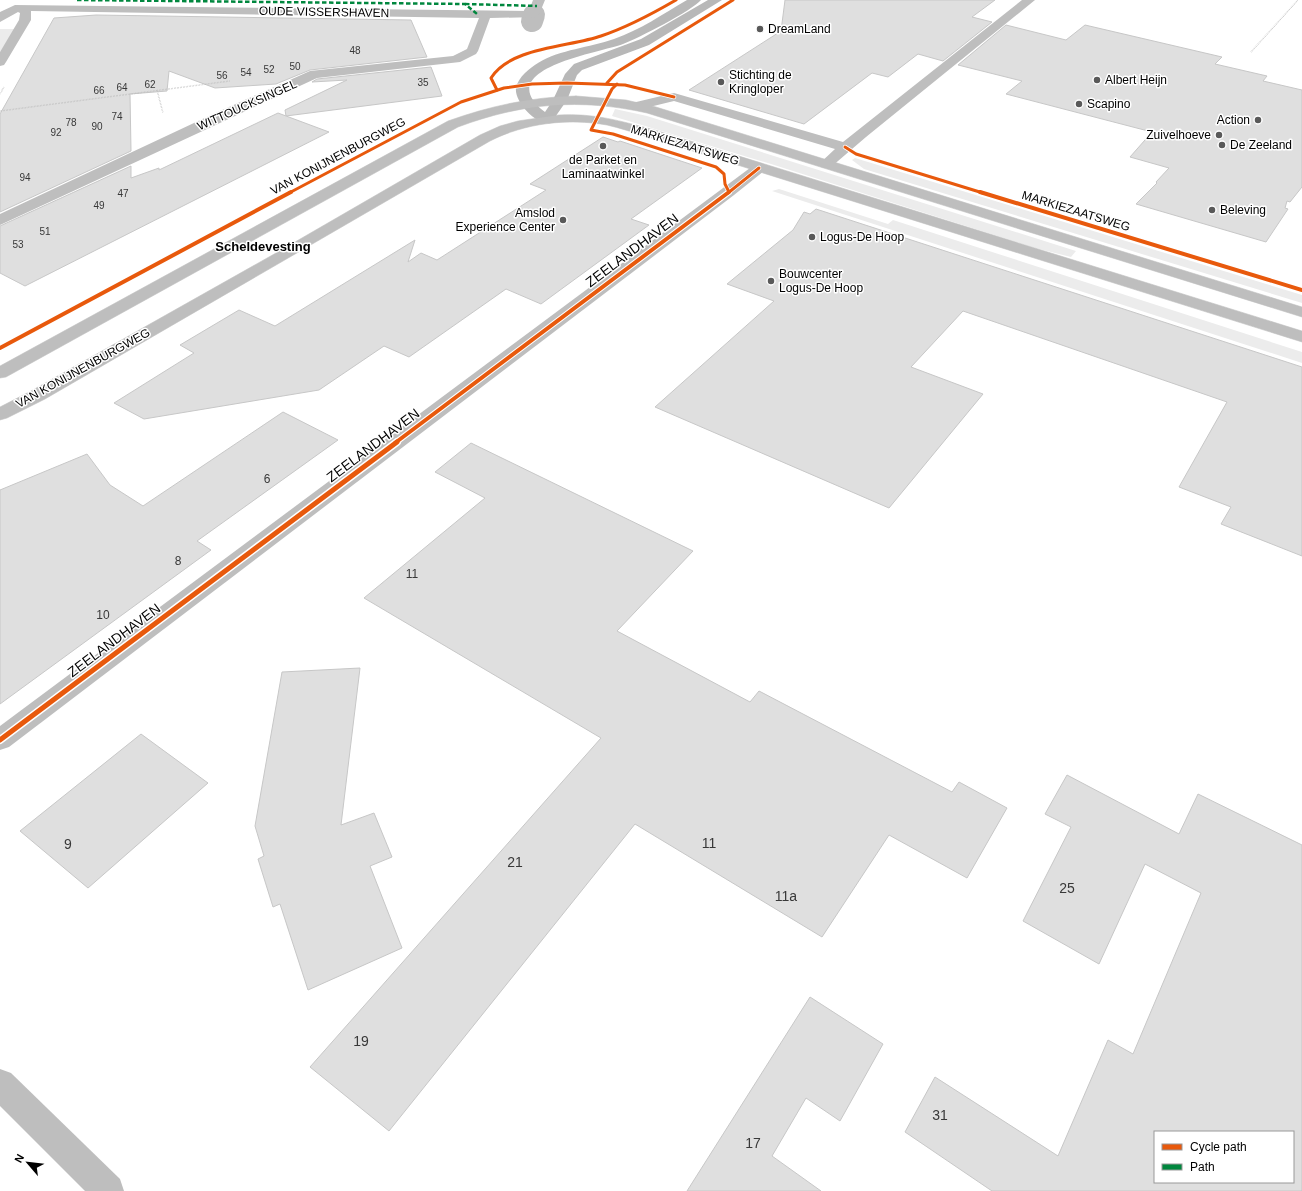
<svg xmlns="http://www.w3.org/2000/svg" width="1302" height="1191" viewBox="0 0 1302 1191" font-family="Arial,sans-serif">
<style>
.green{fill:#ececec}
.building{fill:#dfdfdf;stroke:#c7c7c7;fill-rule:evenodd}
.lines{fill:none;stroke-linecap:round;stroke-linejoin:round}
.primary-casing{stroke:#dbdbdb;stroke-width:1}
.path{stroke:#b9b9b9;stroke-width:1.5;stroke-dasharray:0.5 1;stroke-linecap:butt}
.lane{stroke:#bebebe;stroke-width:22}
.street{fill:#bebebe;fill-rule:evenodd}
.secondary{fill:#b8b8b8;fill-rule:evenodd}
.primary{fill:#bebebe;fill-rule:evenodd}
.quiet{stroke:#00873e;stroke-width:2.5;stroke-dasharray:4.5 2.5;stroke-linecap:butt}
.cycleway-far2-casing{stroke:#fff;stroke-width:4.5}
.cycleway-far1-casing{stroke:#fff;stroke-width:6}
.cycleway-casing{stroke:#fff;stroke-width:8}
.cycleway-far2{stroke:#e8590c;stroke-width:3}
.cycleway-far1{stroke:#e8590c;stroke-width:4}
.cycleway{stroke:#e8590c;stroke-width:5}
.poi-dot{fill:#595959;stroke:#fff;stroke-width:1.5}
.labels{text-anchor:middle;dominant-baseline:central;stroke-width:3;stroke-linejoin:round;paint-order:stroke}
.far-number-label{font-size:10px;fill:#383838}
.far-street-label{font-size:12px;fill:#000;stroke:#fff}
.far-poi-label{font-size:12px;fill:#000;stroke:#fff;text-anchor:start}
.number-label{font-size:12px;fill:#383838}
.far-neighbourhood-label{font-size:13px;font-weight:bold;fill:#000;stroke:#fff}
.street-label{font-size:14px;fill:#000;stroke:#fff}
.near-number-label{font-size:14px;fill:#383838}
</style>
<rect width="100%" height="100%" fill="#fff"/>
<g class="green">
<path d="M0,29h15l-15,23z"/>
<path d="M615,109l32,7 429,135 -5,6 -36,-9 -264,-84 -159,-48z"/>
<path d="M855,158l447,137v8l-438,-134 -12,-9z"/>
<path d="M779,189l109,35 5,-4 409,132v11l-530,-172z"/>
</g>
<g class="building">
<path d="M785,0h210l-23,17 20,5 -49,39 -25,-7 -30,23 -16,-4 -68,51 -115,-34 92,-59z"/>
<path d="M96,15l315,5 16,37 -117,13 -34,14 -61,4 -46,-17 -2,20 -37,3 1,57 -131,61v-98l54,-96z"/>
<path d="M1006,25l60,15 19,-15 137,32 -7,7 52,12 -4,5 39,9v97l-12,15 -3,-1 -2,7 3,1 -22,33 -130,-38 21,-21 -1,-1 13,-14 -39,-11 22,-25 -146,-38 16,-13 -64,-16z"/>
<path d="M431,67l11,29 -156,20 -1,-6 62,-30 -35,2 5,-3z"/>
<path d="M278,113l51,19 -304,154 -25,-13v-47l131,-60v12l28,-10v2z"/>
<path d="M603,137l15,5 2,-1 82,27 -71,51 18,6 -108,79 -35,-15 -97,68 -25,-11 -65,44 -175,29 -30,-16 80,-50 -14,-8 59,-35 36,16 140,-86 -7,22 13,-9 16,7 109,-70 -16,-6z"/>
<path d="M816,209l486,158v189l-81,-32 10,-17 -52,-20 48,-85 -264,-91 -52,56 72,27 -94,114 -234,-101 119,-106 -47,-17 66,-54 11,-18 6,2z"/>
<path d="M283,412l55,28 -141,101 14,9 -211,154v-214l87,-36 23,31 33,21z"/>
<path d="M471,443l222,108 -76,80 133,71 9,-11 193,101 7,-10 48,26 -40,70 -78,-43 -67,102 -187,-113 -246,307 -79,-64 291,-329 -237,-140 121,-100 -50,-26z"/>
<path d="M360,668l-19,157 33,-12 18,44 -22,9 32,82 -94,42 -28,-86 -7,3 -15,-48 6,-3 -9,-30 27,-154z"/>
<path d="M141,734l67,49 -120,105 -68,-57z"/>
<path d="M1067,775l112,59 19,-40 104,51v346h-310l-87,-59 30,-55 123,79 50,-116 25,14 68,-161 -56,-29 -46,100 -76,-43 48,-94 -26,-13zM1155,1132h138v50h-138z"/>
<path d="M810,997l73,47 -43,77 -34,-23 -34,58 49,35h-134z"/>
</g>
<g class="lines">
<g class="primary-casing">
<g id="primary">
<path d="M576,96l50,4 30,7 646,200v10l-655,-204c-67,-15 -125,-10 -189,14l-452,250 -6,1v-12l448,-245c42,-15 83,-24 128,-25z"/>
<path d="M559,115c36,-2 61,6 96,15l647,201v11l-657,-206c-13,-4 -25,-8 -38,-11 -39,-7 -82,-2 -117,16l-445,258 -38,19 -7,2v-13l31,-16 245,-138 204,-118 20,-9 18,-5z"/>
</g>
</g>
<g class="path">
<path d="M1251,52l47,-52"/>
<path d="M157,90l6,23"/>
<path d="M0,94l4,-7"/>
<path d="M0,111l230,-30"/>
</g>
<path class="lane" d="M532,21l2,-6"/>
<g class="street">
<path d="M533,0h12l-7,17 -48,1 -12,33 -2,3 -16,8 -143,16 -317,147v-11l211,-99 99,-44 143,-15 14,-7 12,-31 -448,-7v9l-25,42 -2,3 -4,1v-14l19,-32 1,-7 -2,-1 -18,10v-10l15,-7 514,6z"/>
<path d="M1022,0h13l-169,137 -35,30 -5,1 -5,-1 -2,-3 16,-15 -161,-48 -37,9 -5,-1 -2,-3 2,-3 42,-10 169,49z"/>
<path d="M759,164l5,1 2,3 -2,3 -30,24 -725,552 -9,3v-24l754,-561z"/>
<path d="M0,1069l11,4 109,106 4,12h-39l-85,-85z"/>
</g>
<path class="secondary" d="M687,0h14c-8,10 -64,39 -78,44 -24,9 -134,25 -78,68l8,-12 12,-26 9,-10 67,-25 67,-39h14l-73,45 -67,25 -5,5 -10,25 -16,23c-14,3 -37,-21 -35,-35 2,-11 14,-20 22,-25 23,-14 51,-15 76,-24 26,-9 49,-25 73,-39z"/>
<use href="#primary" class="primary"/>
<g class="quiet">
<path d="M77,0l388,4 12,10"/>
<path d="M465,4l72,2"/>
</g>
<g class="cycleway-far2-casing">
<g id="cycleway-far2">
<path d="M607,83l10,-11 116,-72"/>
<path d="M617,84l-5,5 -21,41 22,4 103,33 8,7 1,10 4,8"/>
<path d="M497,90l-6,-12c19,-31 79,-31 110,-42 27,-9 51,-22 75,-36"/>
<path d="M845,147l11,7 127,39"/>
<path d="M289,193l172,-91 43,-14 28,-4 35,-1 58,2 49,12"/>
<path d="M728,193l31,-25"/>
</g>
</g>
<g class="cycleway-far1-casing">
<g id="cycleway-far1">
<path d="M980,192l322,98"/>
<path d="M0,348l291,-156"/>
<path d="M395,443l334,-251"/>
</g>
</g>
<g class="cycleway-casing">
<path id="cycleway" d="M0,740l397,-298"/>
</g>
<use href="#cycleway-far2" class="cycleway-far2"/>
<use href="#cycleway-far1" class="cycleway-far1"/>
<use href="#cycleway" class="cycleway"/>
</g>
<g class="poi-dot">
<circle cx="760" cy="29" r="4"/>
<circle cx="1097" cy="80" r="4"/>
<circle cx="721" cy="82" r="4"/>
<circle cx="1079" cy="104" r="4"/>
<circle cx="1258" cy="120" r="4"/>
<circle cx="1219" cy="135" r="4"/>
<circle cx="1222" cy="145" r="4"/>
<circle cx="603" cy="146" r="4"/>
<circle cx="1212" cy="210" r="4"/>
<circle cx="563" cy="220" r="4"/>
<circle cx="812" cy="237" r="4"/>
<circle cx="771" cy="281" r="4"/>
</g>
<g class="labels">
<g class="far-number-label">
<text x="355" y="50">48</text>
<text x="295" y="66">50</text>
<text x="269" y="69">52</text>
<text x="246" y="72">54</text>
<text x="222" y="75">56</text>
<text x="423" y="82">35</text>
<text x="150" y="84">62</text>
<text x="122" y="87">64</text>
<text x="99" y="90">66</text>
<text x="117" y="116">74</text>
<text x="71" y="122">78</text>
<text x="97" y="126">90</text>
<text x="56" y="132">92</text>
<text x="25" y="177">94</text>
<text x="123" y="193">47</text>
<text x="99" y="205">49</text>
<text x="45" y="231">51</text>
<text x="18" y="244">53</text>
</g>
<g class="far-street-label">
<text transform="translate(324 12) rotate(1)">OUDE VISSERSHAVEN</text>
<text transform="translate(247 105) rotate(-24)">WITTOUCKSINGEL</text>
<text transform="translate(685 145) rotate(17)">MARKIEZAATSWEG</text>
<text transform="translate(338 156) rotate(-28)">VAN KONIJNENBURGWEG</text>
<text transform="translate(1076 211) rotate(17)">MARKIEZAATSWEG</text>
<text transform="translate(83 368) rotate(-29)">VAN KONIJNENBURGWEG</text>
</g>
<g class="far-poi-label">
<text x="768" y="29">DreamLand</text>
<text x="729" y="75">Stichting de<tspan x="729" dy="14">Kringloper</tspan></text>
<text x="1105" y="80">Albert Heijn</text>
<text x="1087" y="104">Scapino</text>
<text x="1250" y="120" text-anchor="end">Action</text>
<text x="1211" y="135" text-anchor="end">Zuivelhoeve</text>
<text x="1230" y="145">De Zeeland</text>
<text x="603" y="160" text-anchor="middle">de Parket en<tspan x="603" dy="14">Laminaatwinkel</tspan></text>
<text x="1220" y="210">Beleving</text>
<text x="555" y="213" text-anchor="end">Amslod<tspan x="555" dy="14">Experience Center</tspan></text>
<text x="820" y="237">Logus-De Hoop</text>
<text x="779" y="274">Bouwcenter<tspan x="779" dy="14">Logus-De Hoop</tspan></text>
</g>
<g class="number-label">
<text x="267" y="479">6</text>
<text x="178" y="561">8</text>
<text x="412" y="574">11</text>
<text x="103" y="615">10</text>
</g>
<g class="far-neighbourhood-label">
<text x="263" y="246">Scheldevesting</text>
</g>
<g class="street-label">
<text transform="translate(632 250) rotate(-37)">ZEELANDHAVEN</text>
<text transform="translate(373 445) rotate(-37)">ZEELANDHAVEN</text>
<text transform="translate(114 640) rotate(-37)">ZEELANDHAVEN</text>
</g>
<g class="near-number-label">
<text x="709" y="843">11</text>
<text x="68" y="844">9</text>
<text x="515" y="862">21</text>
<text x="1067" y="888">25</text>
<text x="786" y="896">11a</text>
<text x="361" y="1041">19</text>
<text x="940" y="1115">31</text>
<text x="753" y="1143">17</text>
</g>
</g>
<rect x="1154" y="1131" width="140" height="52" fill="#ffffff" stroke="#999999"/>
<rect x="1162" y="1144" width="20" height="6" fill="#e8590c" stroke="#999999"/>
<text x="1190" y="1151" font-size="12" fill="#000000">Cycle path</text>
<rect x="1162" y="1164" width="20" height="6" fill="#00873e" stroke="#999999"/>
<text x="1190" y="1171" font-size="12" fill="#000000">Path</text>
<g transform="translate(28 1163) rotate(298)" stroke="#ffffff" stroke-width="3" paint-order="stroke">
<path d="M0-3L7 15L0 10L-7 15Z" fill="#000000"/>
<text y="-6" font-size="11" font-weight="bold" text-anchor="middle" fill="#000000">N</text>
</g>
</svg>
